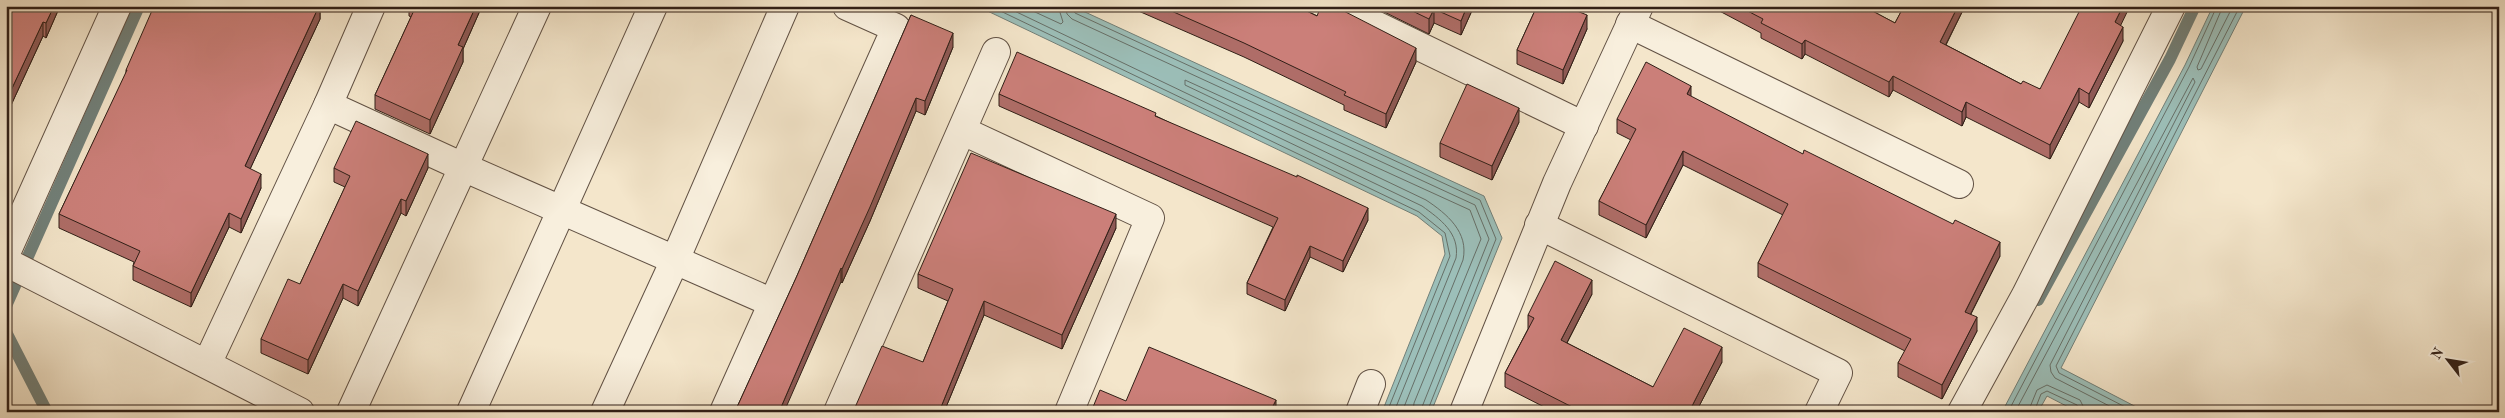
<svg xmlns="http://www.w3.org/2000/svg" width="2505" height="418" viewBox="0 0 2505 418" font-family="'Old Standard TT',serif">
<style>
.water{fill:#9cbfb9;stroke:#717f78}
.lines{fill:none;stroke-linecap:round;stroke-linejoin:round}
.shore{stroke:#666f68;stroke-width:1}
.stream{stroke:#717f78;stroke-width:12}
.street-casing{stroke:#615144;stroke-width:30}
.street{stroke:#f8efdd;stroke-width:28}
.wall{fill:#af6d68;stroke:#301f17}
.shaded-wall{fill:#8e5955;stroke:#301f17}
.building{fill:#cb7f79;stroke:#301f17}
</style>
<rect width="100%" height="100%" fill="#f4e6cb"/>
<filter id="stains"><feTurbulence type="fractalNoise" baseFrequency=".004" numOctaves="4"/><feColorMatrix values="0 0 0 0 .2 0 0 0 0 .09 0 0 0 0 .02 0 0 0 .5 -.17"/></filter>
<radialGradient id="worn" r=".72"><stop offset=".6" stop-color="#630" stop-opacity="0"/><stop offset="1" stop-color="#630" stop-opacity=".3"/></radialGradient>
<g class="water">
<path d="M977,6h95l412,190 18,42 -71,174h-49l63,-158 -3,-18 -25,-20z"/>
<path d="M2213,6h33l-185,362 85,44h-68l-31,-16 -9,16h-36l183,-347z"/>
</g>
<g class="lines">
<g class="shore">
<path d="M990,6l429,206 26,21 5,23 -63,156"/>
<path d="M1004,6l418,200c18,13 38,27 34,52l-62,154"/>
<path d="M1022,6l39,18 2,-2 -5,-16"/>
<path d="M1065,6l2,8 5,5 403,186 14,34 -69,173"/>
<path d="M1071,6l4,7 405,187 16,39 -69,173"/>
<path d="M2223,6l-26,61 1,3 3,-1 32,-63"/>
<path d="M1402,412l61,-152c6,-28 -16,-46 -37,-60l-241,-115v-5l285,130 11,29 -67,164 -1,9"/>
<path d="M2008,412l181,-345 28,-61"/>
<path d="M2015,412l178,-334 2,4 -145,283 1,7 4,6 66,34"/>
<path d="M2028,412l9,-22 10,-5 33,15 6,12"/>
<path d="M2034,412l7,-18 6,-3 30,14 2,7"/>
<path d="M2135,412l-76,-39 -3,-7 184,-360"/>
</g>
<g class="stream">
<path d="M2038,300l132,-241 25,-53"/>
<path d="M6,306l133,-300"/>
<path d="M6,332l41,80"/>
</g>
<g class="street-casing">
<g id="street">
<path d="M1336,6l248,120"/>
<path d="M1630,24l329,160"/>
<path d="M328,105l135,62 310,136"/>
<path d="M963,131l187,87 -81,194"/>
<path d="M1539,225l299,148 -19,39"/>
<path d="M6,253l111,-247"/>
<path d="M6,262l294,150"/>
<path d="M207,364l121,-259 43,-99"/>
<path d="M351,412l186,-406"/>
<path d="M471,412l182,-406"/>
<path d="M605,412l70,-152 110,-254"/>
<path d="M724,412l172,-384 -49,-22"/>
<path d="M838,412l158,-360"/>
<path d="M1360,412l11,-28"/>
<path d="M1464,412l93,-229 82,-177"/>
<path d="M1962,412l64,-117 145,-289"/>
</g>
</g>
<use href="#street" class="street"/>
</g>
<g class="wall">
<path d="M6,6h54l-14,32 -3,-2 -37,80z"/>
<path d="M320,6v13l-70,150 11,19 -20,45 -12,-6 -38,80 -58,-27v-14l1,-4 -75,-34v-14l67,-140v-4z"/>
<path d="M409,6h73l-19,43v13l-33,72 -55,-25v-14l36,-78 -2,-1z"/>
<path d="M1127,6h169l120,56 -30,66 -42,-18v-5l-100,-48z"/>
<path d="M1372,6h102l-13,29 -27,-12 -5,11z"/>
<path d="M1537,6h43l-2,5 9,18 -24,55 -46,-20v-14z"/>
<path d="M1710,6h153l32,17 9,-17h61l-19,39 75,39 19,5 80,-64 3,16 -34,67 -10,-6 -29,57 -84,-42 -4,9 -69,-36 -4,7 -84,-43 -3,5 -41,-21v-5z"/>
<path d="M911,15l42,32 -28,68 -9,-4 -46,110 -28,62 -1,-1 -103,123 58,-127z"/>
<path d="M999,94l157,22 212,104 -25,52 -33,-15 -25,54 -38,-17v-11l26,-56 -274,-121z"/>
<path d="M1691,97l309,159 -29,58 6,17 -35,68 -44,-22v-14l7,-12 -147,-74v-14l25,-48 -100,-50 -37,73 -47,-23v-14l32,-61 -14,-7v-14z"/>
<path d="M1519,122l-27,58 -52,-23v-14z"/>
<path d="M334,168h94l-22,48 -5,-3 -43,93 -15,-8 -35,76 -47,-21v-14l39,-55 45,-97 -11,-5z"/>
<path d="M1116,228l-54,121 -78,-34 -40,97h-91l70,-50 25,-61 -30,-13v-14z"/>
<path d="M1592,294l-25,49 86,44 69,-25 -26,50h-142l-49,-25v-14l23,-44v-14z"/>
</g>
<g class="shaded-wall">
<path d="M54,6h6l-14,32v-15z"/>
<path d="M319,6h1v13l-75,161v-14z"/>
<path d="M476,6h6l-19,43v13l-33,72v-14l28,-75z"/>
<path d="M1467,6h7l-13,29v-14z"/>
<path d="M1573,6h7l-8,17v-14z"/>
<path d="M1958,6h7l-25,50v-14z"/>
<path d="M2123,6h7l-15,31v-15z"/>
<path d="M1434,9v14l-5,11v-15z"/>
<path d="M1587,15v14l-24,55v-14z"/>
<path d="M43,22v14l-37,80v-15z"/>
<path d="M2123,27v14l-34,67v-14z"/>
<path d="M953,33v14l-28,68v-14z"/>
<path d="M1805,40v14l-3,5v-15z"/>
<path d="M1416,48v14l-30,66v-14z"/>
<path d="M1893,76v14l-4,7v-15z"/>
<path d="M1691,86v14l-4,-6z"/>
<path d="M2079,88v14l-29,57v-14z"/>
<path d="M916,98v13l-46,110 -28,62v-14z"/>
<path d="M1966,102v15l-4,9v-14z"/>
<path d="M1519,108v14l-27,58v-14z"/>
<path d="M9,133v14l-3,5v-14z"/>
<path d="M1683,151v14l-37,73v-13z"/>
<path d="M428,154v14l-22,48v-15z"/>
<path d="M261,174v14l-20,45v-14z"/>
<path d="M401,199v14l-43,93v-15z"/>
<path d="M1368,208v12l-25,52v-11z"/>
<path d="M229,213v14l-38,80v-14z"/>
<path d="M1116,214v14l-54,121v-14z"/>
<path d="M2000,242v14l-35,69v-13z"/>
<path d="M1310,246v11l-25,54v-11z"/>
<path d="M841,268v14l-57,130h-5z"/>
<path d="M1592,280v14l-31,60v-14z"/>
<path d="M343,284v14l-35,76v-14z"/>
<path d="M984,301v14l-40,97h-5z"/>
<path d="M1977,317v14l-35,68v-14z"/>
<path d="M1722,347v15l-26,50h-7z"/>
<path d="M1276,400v12h-6z"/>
</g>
<g class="building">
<path d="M6,6h48l-8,17 -3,-1 -37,79z"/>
<path d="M154,6h165l-74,160 16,8 -20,45 -12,-6 -38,80 -58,-27 7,-15 -81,-37 68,-144h-1z"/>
<path d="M416,6h60l-18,39 5,2 -33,73 -55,-25z"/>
<path d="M1160,6h136l21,10 4,-10h13l82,42 -30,66 -42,-19 2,-3 -102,-49z"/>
<path d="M1402,6h65l-6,15 -27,-12 -5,10z"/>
<path d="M1537,6h36l-1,3 15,6 -24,55 -46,-20z"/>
<path d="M1738,6h125l32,17 9,-17h54l-18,36 81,42 2,-3 17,8 42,-83h41l-8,16 8,5 -34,67 -10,-6 -29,57 -84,-43 -4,10 -69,-36 -4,6 -84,-42 -3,4 -41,-21 2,-4z"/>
<path d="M911,15l42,18 -28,68 -9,-3 -46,109 -28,62 -1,-1 -62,144h-47l6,-7 58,-127z"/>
<path d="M1017,52l139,61 -1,3 142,61v-2l71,33 -25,53 -33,-15 -25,54 -38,-17 31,-65 -279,-124z"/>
<path d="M1646,62l45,24 -4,8 116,60 1,-4 149,74 2,-4 45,22 -35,70 12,5 -35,68 -44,-22 13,-24 -153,-76 30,-59 -105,-53 -37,74 -47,-24 37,-72 -19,-10z"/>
<path d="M1467,84l52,24 -27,58 -52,-23z"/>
<path d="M356,121l72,33 -22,47 -5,-2 -43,92 -15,-7 -35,76 -47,-21 27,-60 12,5 50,-108 -16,-8z"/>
<path d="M971,153l145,61 -54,121 -78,-34 -45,111h-86l29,-66 41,16 30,-73 -35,-15z"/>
<path d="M1555,261l37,19 -31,60 92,47 31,-59 38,19 -33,65h-107l-77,-39 29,-55 -6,-3z"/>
<path d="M1149,347l127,53 -6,12h-179l9,-22 26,11z"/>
<path d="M6,405l5,3 -2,4h-3z"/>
</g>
<rect width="2505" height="418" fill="none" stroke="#f4e6cb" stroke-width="25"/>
<rect x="8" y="8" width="2490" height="403" fill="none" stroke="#301f17" stroke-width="2.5"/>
<rect x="12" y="12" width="2480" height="393" fill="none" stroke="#301f17"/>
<g transform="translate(2448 360) rotate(301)" stroke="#f8efdd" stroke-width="4" paint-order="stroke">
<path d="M0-4L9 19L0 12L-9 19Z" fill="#301f17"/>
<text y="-8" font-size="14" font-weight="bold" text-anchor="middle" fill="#301f17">N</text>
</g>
<rect width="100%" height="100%" filter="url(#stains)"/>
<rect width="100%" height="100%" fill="url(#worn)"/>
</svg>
